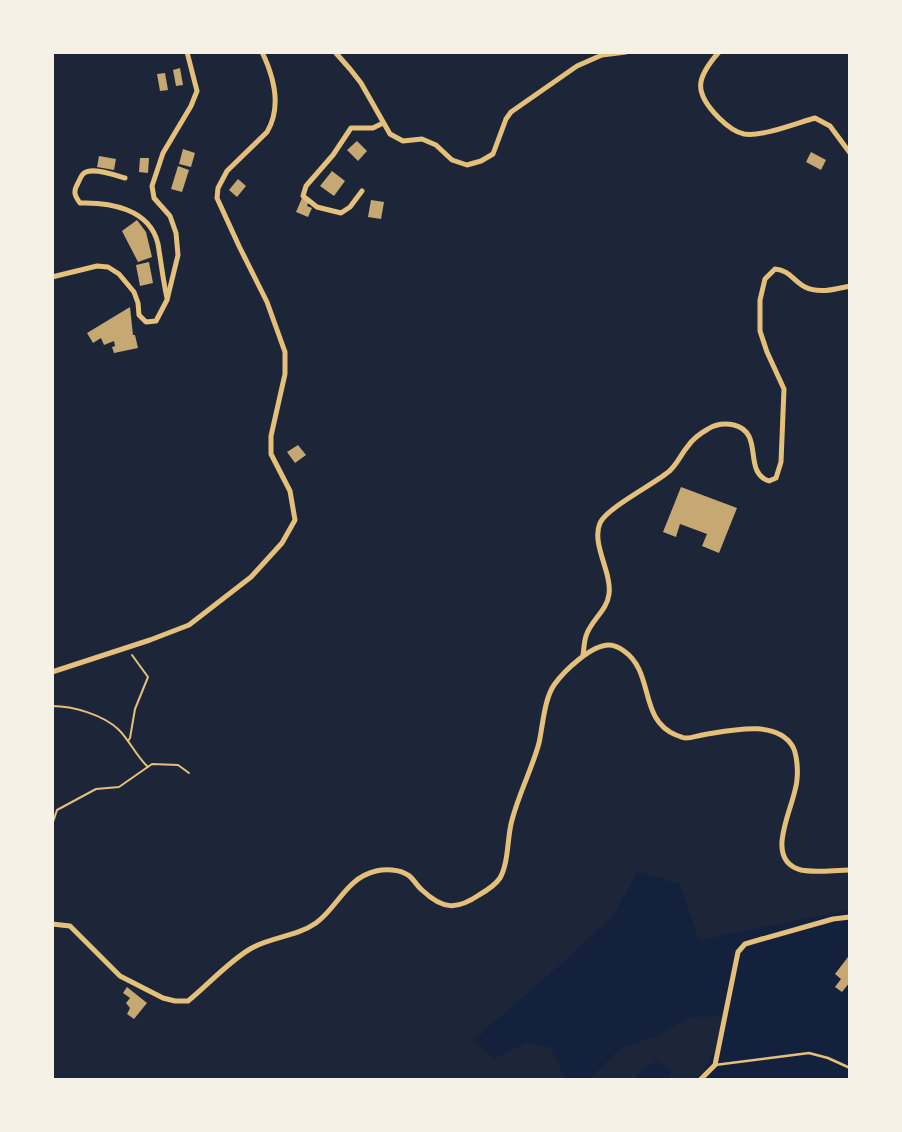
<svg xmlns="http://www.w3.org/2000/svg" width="902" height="1132" viewBox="0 0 902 1132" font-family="'Noto Sans',sans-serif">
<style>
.green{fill:#1d2539}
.building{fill:#c6a872}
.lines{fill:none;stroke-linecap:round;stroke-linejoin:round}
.path{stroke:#e5c07b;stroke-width:2}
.service{stroke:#e5c07b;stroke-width:2.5}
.minor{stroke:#e5c07b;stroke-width:5}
</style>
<rect width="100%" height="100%" fill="#14213d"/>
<g class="green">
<path d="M52,53h797v857l-150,30 -19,-56 -42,-13 -24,43 -53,50 -88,76 21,19 33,-16 24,5 14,31h-512z"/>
<path d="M723,1016c-5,18 -11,59 -32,63 -7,2 -16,0 -23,0l4,-10 -16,-8 -19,13 -1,5 -46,1 33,-33 32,-10 37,-20z"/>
</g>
<g class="building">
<path d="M180,68l3,17 -7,1 -3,-16z"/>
<path d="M165,73l3,17 -8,1 -3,-17z"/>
<path d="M357,141l10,10 -9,10 -11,-11z"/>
<path d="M183,149l12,4 -4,14 -12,-3z"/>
<path d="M811,152l15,8 -5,10 -15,-8z"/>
<path d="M99,156l17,3 -2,11 -17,-3z"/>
<path d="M140,158h9l-1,15 -9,-1z"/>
<path d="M178,166l11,4 -7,22 -11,-3z"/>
<path d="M332,171l13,10 -11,15 -14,-10z"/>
<path d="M238,179l8,7 -9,11 -8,-7z"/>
<path d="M302,198l7,3 -2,5 5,2 -4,9 -12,-5z"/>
<path d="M371,200l13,2 -3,17 -13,-2z"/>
<path d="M137,220l9,12 6,25 -14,5 -16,-31z"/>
<path d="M149,262l4,21 -13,3 -4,-21z"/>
<path d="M130,307l3,28h2l3,13 -24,5 -2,-6 3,-1 -1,-5 -10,4 -3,-7 -8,5 -6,-10z"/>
<path d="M298,445l8,10 -11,8 -8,-11z"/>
<path d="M681,487l56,21 -18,45 -17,-7 5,-12 -27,-10 -4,13 -13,-5z"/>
<path d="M848,957l2,1v24l-8,10 -7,-5 6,-8 -6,-5z"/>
<path d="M127,987l20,16 -13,16 -7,-5 3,-6 -4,-5 4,-5 -7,-5z"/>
</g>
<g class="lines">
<g class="path">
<path d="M52,706c21,0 52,9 67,24 11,11 17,26 29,37"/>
<path d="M128,741l2,-3 5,-29 13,-32 -16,-22"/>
<path d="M52,825l5,-15 39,-21 23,-2 33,-23 26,1 11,8"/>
</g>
<path class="service" d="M715,1065l94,-12 19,5 22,10"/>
<g class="minor">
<path d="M335,52l15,17 11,14 29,51 13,7 19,-2 14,6 16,15 15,5 14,-4 12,-7 13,-35 5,-7 66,-46 25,-11 24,-3"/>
<path d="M719,52c-23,26 -26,40 0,66 7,7 15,14 25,16 18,3 53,-11 71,-16l15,8 20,27"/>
<path d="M125,178c-10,-3 -34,-12 -42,-4 -3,3 -4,8 -6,11 -4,7 -2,11 3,18 30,-1 70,6 78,41 3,18 5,36 9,54"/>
<path d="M362,191l-12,16 -9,6 -24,-6 -14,-11 3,-10 27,-31 18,-27h22l10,-5"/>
<path d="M52,277l45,-11 11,1 11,7 15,18 4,11 1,12 7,7 10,-1 11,-21 11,-45 -2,-22 -6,-17 -16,-18 -2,-12 11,-33 28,-47 6,-15 -10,-39"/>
<path d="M583,655c1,-6 1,-13 3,-19 5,-16 21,-25 23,-42 3,-22 -18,-50 -9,-71 7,-15 52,-38 67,-50 9,-6 14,-19 21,-27 4,-6 13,-13 20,-17 8,-5 17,-6 26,-4 31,8 8,47 35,56l7,-3 5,-16 3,-73 -17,-37 -7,-21v-31l5,-21 10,-10c15,1 18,12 30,18 14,7 31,2 45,-1"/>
<path d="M52,672l98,-32 39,-15 62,-48 31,-34 13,-23 -5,-29 -19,-37v-18l14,-62v-22l-18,-50 -28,-56 -22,-48 1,-10 9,-17 40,-39c15,-25 7,-55 -5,-80"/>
<path d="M52,924l18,2 50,50 43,22 12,3h13c21,-17 39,-38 62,-52 20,-12 46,-12 66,-26 22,-16 30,-45 60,-52 9,-2 23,-2 32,4 5,3 9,11 14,15 21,20 35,20 57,5 7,-4 17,-11 21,-17 9,-16 7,-41 12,-58 7,-27 20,-51 27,-77 4,-18 5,-43 15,-58 10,-14 37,-40 55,-40 6,0 11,3 15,6 31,22 14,68 52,84 3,1 7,3 10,3 5,0 11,-2 16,-3 26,-4 75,-17 91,12 4,8 5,23 4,32 -1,26 -36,80 4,91 15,3 33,0 49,0"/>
<path d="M700,1080l15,-15 23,-113 7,-8 17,-5 71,-20 17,-2"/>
</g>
</g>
<rect width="902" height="1132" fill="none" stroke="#f6f1e7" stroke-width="108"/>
</svg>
